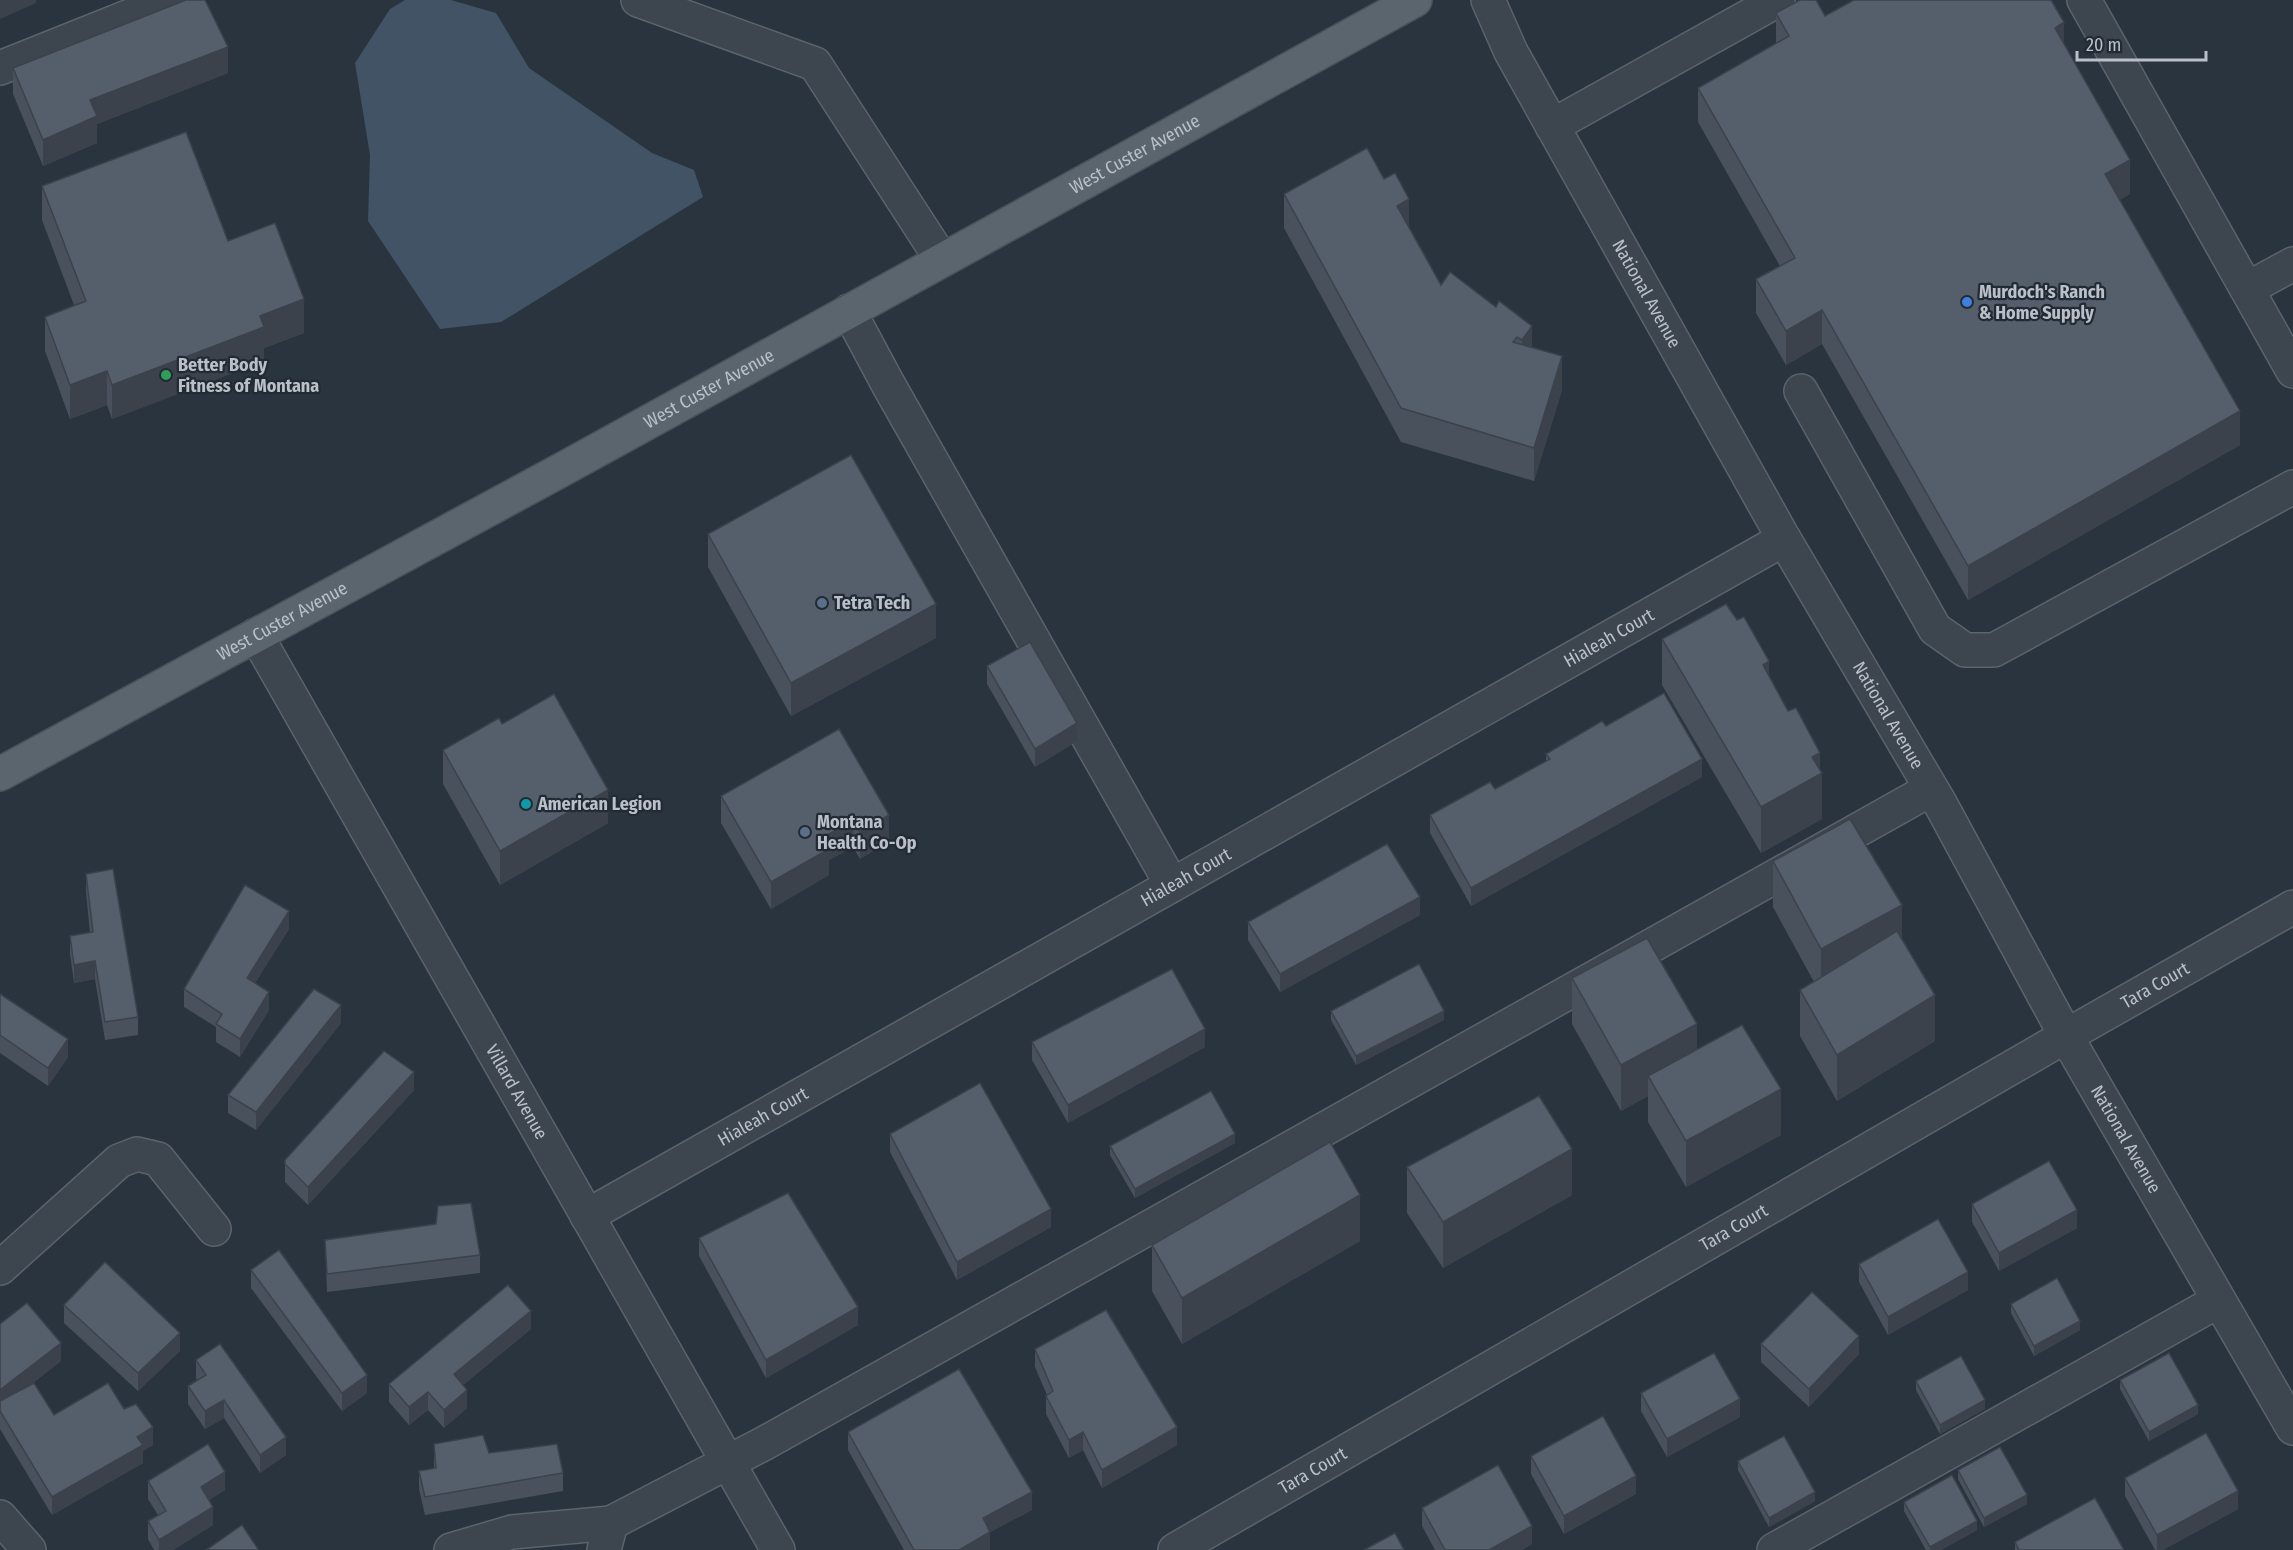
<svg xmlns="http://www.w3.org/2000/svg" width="2293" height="1550" viewBox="0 0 2293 1550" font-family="'Fira Sans Condensed',sans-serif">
<rect width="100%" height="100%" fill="#29343e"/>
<!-- water -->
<polygon fill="#415365" points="405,0 451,0 496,13 529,68 652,153 694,170 703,197 501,322 440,329 368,221 370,155 355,63 390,9"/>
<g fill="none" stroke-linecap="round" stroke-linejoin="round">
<defs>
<g id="minor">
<polyline points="638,0 815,64 942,260"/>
<path id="s1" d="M1488,0L1511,52L1784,539L1941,805L2066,1036L2293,1428"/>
<polyline points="2084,0 2293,371"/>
<polyline points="0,68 170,0"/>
<polyline points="1552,126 1778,0"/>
<polyline points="2247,289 2293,264"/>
<polyline points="849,311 888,384 1172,885"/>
<polyline points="1801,391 1935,629 1965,650 1994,650 2293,487"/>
<path id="s2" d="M256,635L778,1550"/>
<path id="s3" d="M587,1216L1784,539"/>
<polyline points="0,1268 119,1161 137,1154 158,1159 214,1229"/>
<polyline points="0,1517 29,1550"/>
<polyline points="451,1550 512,1532 611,1523"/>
<polyline points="604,1550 611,1523 763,1444 1931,789"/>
<path id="s4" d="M1175,1550L2066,1036L2293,907"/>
<polyline points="1774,1550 2218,1301"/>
</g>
<g id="major">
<path id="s5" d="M0,774L563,469L1415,0"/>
</g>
</defs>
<!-- minor casing -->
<use href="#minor" stroke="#5b636c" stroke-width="36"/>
<!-- major casing -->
<use href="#major" stroke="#49515a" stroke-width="36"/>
<!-- minor -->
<use href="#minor" stroke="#3d454e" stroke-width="33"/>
<!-- major -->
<use href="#major" stroke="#5b656e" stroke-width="33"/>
</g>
<!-- wall -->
<g fill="#49525c">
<polygon points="1776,13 1825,16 2064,43 2130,194 2119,200 2240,445 1968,600 1822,344 1786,365 1756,313 1756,279 1780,266 1698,122 1698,88 1776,43"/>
<polygon points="13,68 228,73 97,124 97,143 43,166 13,94"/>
<polygon points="42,186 228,241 304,333 264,348 264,361 112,419 107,405 70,419 45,351 45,317 74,305 42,220"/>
<polygon points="1284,194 1409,227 1441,285 1532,348 1562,390 1534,481 1401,442 1284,228"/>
<polygon points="708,534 936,638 791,716 708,567"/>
<polygon points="1662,639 1769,677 1820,769 1822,819 1761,853 1662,685"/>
<polygon points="987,666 1077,741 1035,767 987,684"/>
<polygon points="502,724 608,823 500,885 443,784 443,750"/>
<polygon points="1606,726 1702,777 1471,906 1430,833 1430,815 1495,789 1546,761 1546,754"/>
<polygon points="839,729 889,841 860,859 853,847 829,860 829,875 771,909 721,823 721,796"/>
<polygon points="1773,861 1902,939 1935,1041 1837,1101 1800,1036 1800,990 1814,982 1773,907"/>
<polygon points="86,874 138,1017 138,1035 105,1040 95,979 74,983 70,954 70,936 90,933 86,892"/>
<polygon points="1420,915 1280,992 1248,940 1248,922"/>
<polygon points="289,929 255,983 269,1010 240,1057 216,1042 216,1027 184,1007 184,989"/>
<polygon points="1572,978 1697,1050 1781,1135 1686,1187 1648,1122 1648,1096 1621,1111 1572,1024"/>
<polygon points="0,994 68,1057 48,1086 0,1053"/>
<polygon points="1331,1011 1444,1020 1356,1065 1331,1020"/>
<polygon points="341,1023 256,1130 228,1113 228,1095"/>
<polygon points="1032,1042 1205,1047 1068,1123 1032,1060"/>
<polygon points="414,1090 308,1205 285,1182 285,1164"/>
<polygon points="890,1134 1051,1227 957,1280 890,1152"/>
<polygon points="1235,1143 1135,1198 1110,1155 1110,1146"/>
<polygon points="1407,1167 1572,1195 1443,1268 1407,1213"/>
<polygon points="1972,1204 2077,1228 1999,1271 1972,1222"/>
<polygon points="699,1238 858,1325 766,1378 699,1256"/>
<polygon points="325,1240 480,1255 480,1273 327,1292"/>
<polygon points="1360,1241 1182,1344 1152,1291 1152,1245"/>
<polygon points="1859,1264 1968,1290 1888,1335 1859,1282"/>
<polygon points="251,1270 367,1393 342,1411 251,1288"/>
<polygon points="2011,1304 2080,1330 2034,1356 2011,1313"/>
<polygon points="64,1305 180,1351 138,1391 64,1323"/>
<polygon points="0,1324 61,1361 29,1386 54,1415 124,1409 153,1445 143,1451 143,1463 52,1515 0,1429"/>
<polygon points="531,1329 463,1385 467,1408 444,1428 428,1410 409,1425 389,1402 389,1384"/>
<polygon points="1761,1344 1859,1354 1809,1407 1761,1362"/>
<polygon points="1035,1349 1177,1445 1102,1488 1083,1450 1069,1458 1046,1414 1046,1396 1047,1395 1035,1367"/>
<polygon points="196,1360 286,1455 260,1473 224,1418 205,1429 188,1404 188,1386 197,1380 196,1378"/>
<polygon points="2120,1380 2198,1414 2149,1441 2120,1389"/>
<polygon points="1916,1381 1985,1409 1940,1434 1916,1390"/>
<polygon points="1641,1393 1740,1417 1667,1457 1641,1411"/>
<polygon points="848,1432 1032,1510 990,1532 990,1550 904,1550 848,1450"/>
<polygon points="434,1444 489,1453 563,1473 563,1491 425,1515 419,1489 419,1471 434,1469"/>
<polygon points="1531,1456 1636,1494 1564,1534 1531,1474"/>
<polygon points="1738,1461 1815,1501 1769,1527 1738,1470"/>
<polygon points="1958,1470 2027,1504 1984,1527 1958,1479"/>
<polygon points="2125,1478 2238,1509 2163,1550 2155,1550 2125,1496"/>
<polygon points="148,1481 225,1490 209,1500 213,1525 173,1550 154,1550 148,1539 148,1521 158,1515 148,1499"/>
<polygon points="1904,1502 1977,1530 1941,1550 1926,1550 1904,1511"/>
<polygon points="1422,1508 1532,1544 1522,1550 1435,1550 1422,1526"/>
<polygon points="2015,1542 2124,1550 2015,1550"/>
</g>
<!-- shaded-wall -->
<g fill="#3c424b">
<polygon points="0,0 36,0 36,3 0,19"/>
<polygon points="2064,22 2064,56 2055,28"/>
<polygon points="228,47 228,73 97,124 97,143 43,166 43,140 90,100"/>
<polygon points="2130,160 2130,194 2105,208 2105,174"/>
<polygon points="1409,199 1409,233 1397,206"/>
<polygon points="304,299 304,333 264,348 264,361 112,419 112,385 260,316"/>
<polygon points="1822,310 1822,344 1786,365 1786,331"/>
<polygon points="1532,326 1532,360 1522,374 1522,340"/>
<polygon points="1562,356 1562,390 1534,481 1534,448"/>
<polygon points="107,371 107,405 70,419 70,385"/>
<polygon points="2240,411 2240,445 1968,600 1968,566"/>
<polygon points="936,604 936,638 791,716 791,683"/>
<polygon points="1769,661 1769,707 1763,665"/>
<polygon points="1077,723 1077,741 1035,767 1035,749"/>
<polygon points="1820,753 1820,775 1822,773 1822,819 1761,853 1761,807 1812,757"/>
<polygon points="1702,759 1702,777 1471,906 1471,888"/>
<polygon points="608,790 608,823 500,885 500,851"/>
<polygon points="889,815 889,841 860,859 860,832"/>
<polygon points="853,821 853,847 829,860 829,875 771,909 771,882 823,837"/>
<polygon points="1420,897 1420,915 1280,992 1280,974"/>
<polygon points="1902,905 1902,951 1821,995 1821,949"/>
<polygon points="289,911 289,929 247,996 247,978"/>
<polygon points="95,961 95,979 74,983 74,965"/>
<polygon points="269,992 269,1010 240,1057 240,1039"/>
<polygon points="1935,995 1935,1041 1837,1101 1837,1055"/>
<polygon points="341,1005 341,1023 256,1130 256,1112"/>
<polygon points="1444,1011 1444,1020 1356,1065 1356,1056"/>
<polygon points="1697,1024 1697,1070 1648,1076 1648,1096 1621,1111 1621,1065"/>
<polygon points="1205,1029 1205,1047 1068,1123 1068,1105"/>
<polygon points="68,1039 68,1057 48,1086 48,1068"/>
<polygon points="414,1072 414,1090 308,1205 308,1187"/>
<polygon points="1781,1089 1781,1135 1686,1187 1686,1141"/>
<polygon points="1235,1134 1235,1143 1135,1198 1135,1189"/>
<polygon points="1572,1149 1572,1195 1443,1268 1443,1222"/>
<polygon points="1360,1195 1360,1241 1182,1344 1182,1298"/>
<polygon points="1051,1209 1051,1227 957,1280 957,1262"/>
<polygon points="2077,1210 2077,1228 1999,1271 1999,1253"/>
<polygon points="1968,1272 1968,1290 1888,1335 1888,1317"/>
<polygon points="858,1307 858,1325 766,1378 766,1360"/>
<polygon points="531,1311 531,1329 454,1392 454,1374"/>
<polygon points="2080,1321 2080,1330 2034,1356 2034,1346"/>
<polygon points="180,1333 180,1351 138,1391 138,1373"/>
<polygon points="1859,1336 1859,1354 1809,1407 1809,1389"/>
<polygon points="61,1343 61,1361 0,1408 0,1390"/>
<polygon points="367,1375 367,1393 342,1411 342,1393"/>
<polygon points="467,1390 467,1408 444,1428 444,1410"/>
<polygon points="428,1392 428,1410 409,1425 409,1407"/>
<polygon points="1740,1399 1740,1417 1667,1457 1667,1439"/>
<polygon points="224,1400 224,1418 205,1429 205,1411"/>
<polygon points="1985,1400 1985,1409 1940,1434 1940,1425"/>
<polygon points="2198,1405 2198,1414 2149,1441 2149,1432"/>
<polygon points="153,1427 153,1445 143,1451 143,1463 52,1515 52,1497"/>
<polygon points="1177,1427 1177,1445 1102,1488 1102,1470"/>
<polygon points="1083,1432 1083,1450 1069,1458 1069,1440"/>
<polygon points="286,1437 286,1455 260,1473 260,1455"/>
<polygon points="225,1472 225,1490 201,1505 201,1487"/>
<polygon points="1636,1476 1636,1494 1564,1534 1564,1516"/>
<polygon points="2238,1491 2238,1509 2163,1550 2157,1550 2157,1535"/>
<polygon points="1032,1492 1032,1510 990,1532 990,1550 959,1550 983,1518"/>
<polygon points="1815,1492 1815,1501 1769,1527 1769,1518"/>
<polygon points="2027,1495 2027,1504 1984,1527 1984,1518"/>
<polygon points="213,1507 213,1525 173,1550 159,1550 159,1540"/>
<polygon points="1977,1521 1977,1530 1941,1550 1930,1550 1930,1547"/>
<polygon points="1532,1526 1532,1544 1522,1550 1489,1550"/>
</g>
<!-- building -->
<g fill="#555f6b" stroke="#3c424b" stroke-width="1.5">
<polygon points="186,0 205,0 228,47 90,100 97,116 43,140 13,68"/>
<polygon points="1800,0 1816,0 1825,16 1854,0 2051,0 2064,22 2055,28 2130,160 2105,174 2240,411 1968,566 1822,310 1786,331 1756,279 1795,258 1698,88 1789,36 1776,13"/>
<polygon points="186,132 228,241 275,223 304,299 260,316 264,327 112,385 107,371 70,385 45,317 86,301 42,186"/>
<polygon points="1367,148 1384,179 1395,173 1409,199 1397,206 1441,285 1450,272 1496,307 1499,301 1532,326 1522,340 1517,337 1513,342 1562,356 1534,448 1401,408 1284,194"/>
<polygon points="851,455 936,604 791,683 708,534"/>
<polygon points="1726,604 1737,620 1744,617 1769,661 1763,665 1788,711 1796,708 1820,753 1812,757 1822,773 1761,807 1662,639"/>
<polygon points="1030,642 1077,723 1035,749 987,666"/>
<polygon points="1664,693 1702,759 1471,888 1430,815 1490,782 1495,789 1550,759 1546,754 1602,721 1606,726"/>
<polygon points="554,694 608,790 500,851 443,750 499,718 502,724"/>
<polygon points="839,729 889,815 860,832 853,821 823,837 829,849 771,882 721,796"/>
<polygon points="1850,819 1902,905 1821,949 1773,861"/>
<polygon points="1387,844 1420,897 1280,974 1248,922"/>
<polygon points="113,869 138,1017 105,1022 95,961 74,965 70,936 93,932 86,874"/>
<polygon points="245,885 289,911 247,978 269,992 240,1039 216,1024 222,1014 184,989"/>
<polygon points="1897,931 1935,995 1837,1055 1800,990"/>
<polygon points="1647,938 1697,1024 1621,1065 1572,978"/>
<polygon points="1419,964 1444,1011 1356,1056 1331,1011"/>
<polygon points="1172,969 1205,1029 1068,1105 1032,1042"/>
<polygon points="314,989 341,1005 256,1112 228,1095"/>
<polygon points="0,994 68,1039 48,1068 0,1035"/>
<polygon points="1742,1025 1781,1089 1686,1141 1648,1076"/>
<polygon points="384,1051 414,1072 308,1187 285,1164 285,1160"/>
<polygon points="980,1083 1051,1209 957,1262 890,1134"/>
<polygon points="1211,1091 1235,1134 1135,1189 1110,1146"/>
<polygon points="1539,1096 1572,1149 1443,1222 1407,1167"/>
<polygon points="1330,1142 1360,1195 1182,1298 1152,1245"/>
<polygon points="2049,1161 2077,1210 1999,1253 1972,1204"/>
<polygon points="788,1193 858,1307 766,1360 699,1238"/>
<polygon points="471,1203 480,1255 327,1274 325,1240 436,1224 438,1206"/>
<polygon points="1938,1219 1968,1272 1888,1317 1859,1264"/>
<polygon points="279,1250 367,1375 342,1393 251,1270"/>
<polygon points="105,1262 180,1333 138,1373 64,1305"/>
<polygon points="2057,1278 2080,1321 2034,1346 2011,1304"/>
<polygon points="508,1285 531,1311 454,1374 467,1390 444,1410 428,1392 409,1407 389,1384"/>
<polygon points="1812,1292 1859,1336 1809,1389 1761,1344"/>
<polygon points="27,1303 61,1343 0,1390 0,1324"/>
<polygon points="1106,1310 1177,1427 1102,1470 1083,1432 1069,1440 1046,1396 1053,1391 1035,1349"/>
<polygon points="220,1344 286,1437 260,1455 224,1400 205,1411 188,1386 206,1375 196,1360"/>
<polygon points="1714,1353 1740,1399 1667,1439 1641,1393"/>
<polygon points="2169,1353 2198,1405 2149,1432 2120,1380"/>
<polygon points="1961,1356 1985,1400 1940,1425 1916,1381"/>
<polygon points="959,1369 1032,1492 983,1518 990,1532 959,1550 914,1550 848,1432"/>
<polygon points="34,1383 54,1415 108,1383 124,1409 136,1404 153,1427 137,1437 143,1445 52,1497 0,1411 0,1401"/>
<polygon points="1603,1416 1636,1476 1564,1516 1531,1456"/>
<polygon points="2206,1433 2238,1491 2157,1535 2125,1478"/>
<polygon points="483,1435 489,1453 557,1444 563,1473 425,1497 419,1471 436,1468 434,1444"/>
<polygon points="1784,1436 1815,1492 1769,1518 1738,1461"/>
<polygon points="208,1444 225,1472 201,1487 213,1507 159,1540 148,1521 166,1511 148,1481"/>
<polygon points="2000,1447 2027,1495 1984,1518 1958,1470"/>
<polygon points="1498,1465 1532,1526 1489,1550 1445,1550 1422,1508"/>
<polygon points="1952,1475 1977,1521 1930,1547 1904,1502"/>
<polygon points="2095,1498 2124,1550 2019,1550 2015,1542"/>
<polygon points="242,1525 258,1549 257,1550 206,1550"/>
<polygon points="1395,1533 1404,1550 1364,1550"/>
</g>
<!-- markers -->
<circle fill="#3f7fe0" stroke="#222a33" stroke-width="2" cx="1967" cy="302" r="6"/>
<circle fill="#2e9e5b" stroke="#222a33" stroke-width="2" cx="166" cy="375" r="6"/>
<g fill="#5c6f8a" stroke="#222a33" stroke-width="2">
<circle cx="822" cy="603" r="6"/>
<circle cx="805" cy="832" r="6"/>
</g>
<circle fill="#0f9aa8" stroke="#222a33" stroke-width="2" cx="526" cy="804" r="6"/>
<g text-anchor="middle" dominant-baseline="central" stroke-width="4.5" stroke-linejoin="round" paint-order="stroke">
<!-- street labels -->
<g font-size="18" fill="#b9c0c9" stroke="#222a33">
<text stroke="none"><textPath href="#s5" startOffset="1293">West Custer Avenue</textPath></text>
<text stroke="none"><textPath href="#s1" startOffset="334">National Avenue</textPath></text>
<text stroke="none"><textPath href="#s5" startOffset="807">West Custer Avenue</textPath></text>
<text stroke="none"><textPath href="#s5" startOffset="321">West Custer Avenue</textPath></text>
<text stroke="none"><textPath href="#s3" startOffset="1174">Hialeah Court</textPath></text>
<text stroke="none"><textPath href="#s1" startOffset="820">National Avenue</textPath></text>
<text stroke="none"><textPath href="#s3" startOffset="688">Hialeah Court</textPath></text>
<text stroke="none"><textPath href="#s4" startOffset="1131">Tara Court</textPath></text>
<text stroke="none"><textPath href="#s2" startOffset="526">Villard Avenue</textPath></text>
<text stroke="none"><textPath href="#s3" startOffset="202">Hialeah Court</textPath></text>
<text stroke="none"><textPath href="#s1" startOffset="1306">National Avenue</textPath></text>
<text stroke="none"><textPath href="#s4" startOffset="645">Tara Court</textPath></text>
<text stroke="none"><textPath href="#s4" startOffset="159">Tara Court</textPath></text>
</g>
<!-- poi labels -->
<g font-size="18" font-weight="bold" fill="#b9c0c9" stroke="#222a33" text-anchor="start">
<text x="1979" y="292">Murdoch's Ranch<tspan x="1979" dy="21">&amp; Home Supply</tspan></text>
<text x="178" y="365">Better Body<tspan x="178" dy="21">Fitness of Montana</tspan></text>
<text x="834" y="603">Tetra Tech</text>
<text x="538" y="804">American Legion</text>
<text x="817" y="822">Montana<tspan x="817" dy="21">Health Co-Op</tspan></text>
</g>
</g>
<!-- scale -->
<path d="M2077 51v9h129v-9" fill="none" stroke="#b9c0c9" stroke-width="3"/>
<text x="2086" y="51" font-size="18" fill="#b9c0c9" stroke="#222a33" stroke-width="4.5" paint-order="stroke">20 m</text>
</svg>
